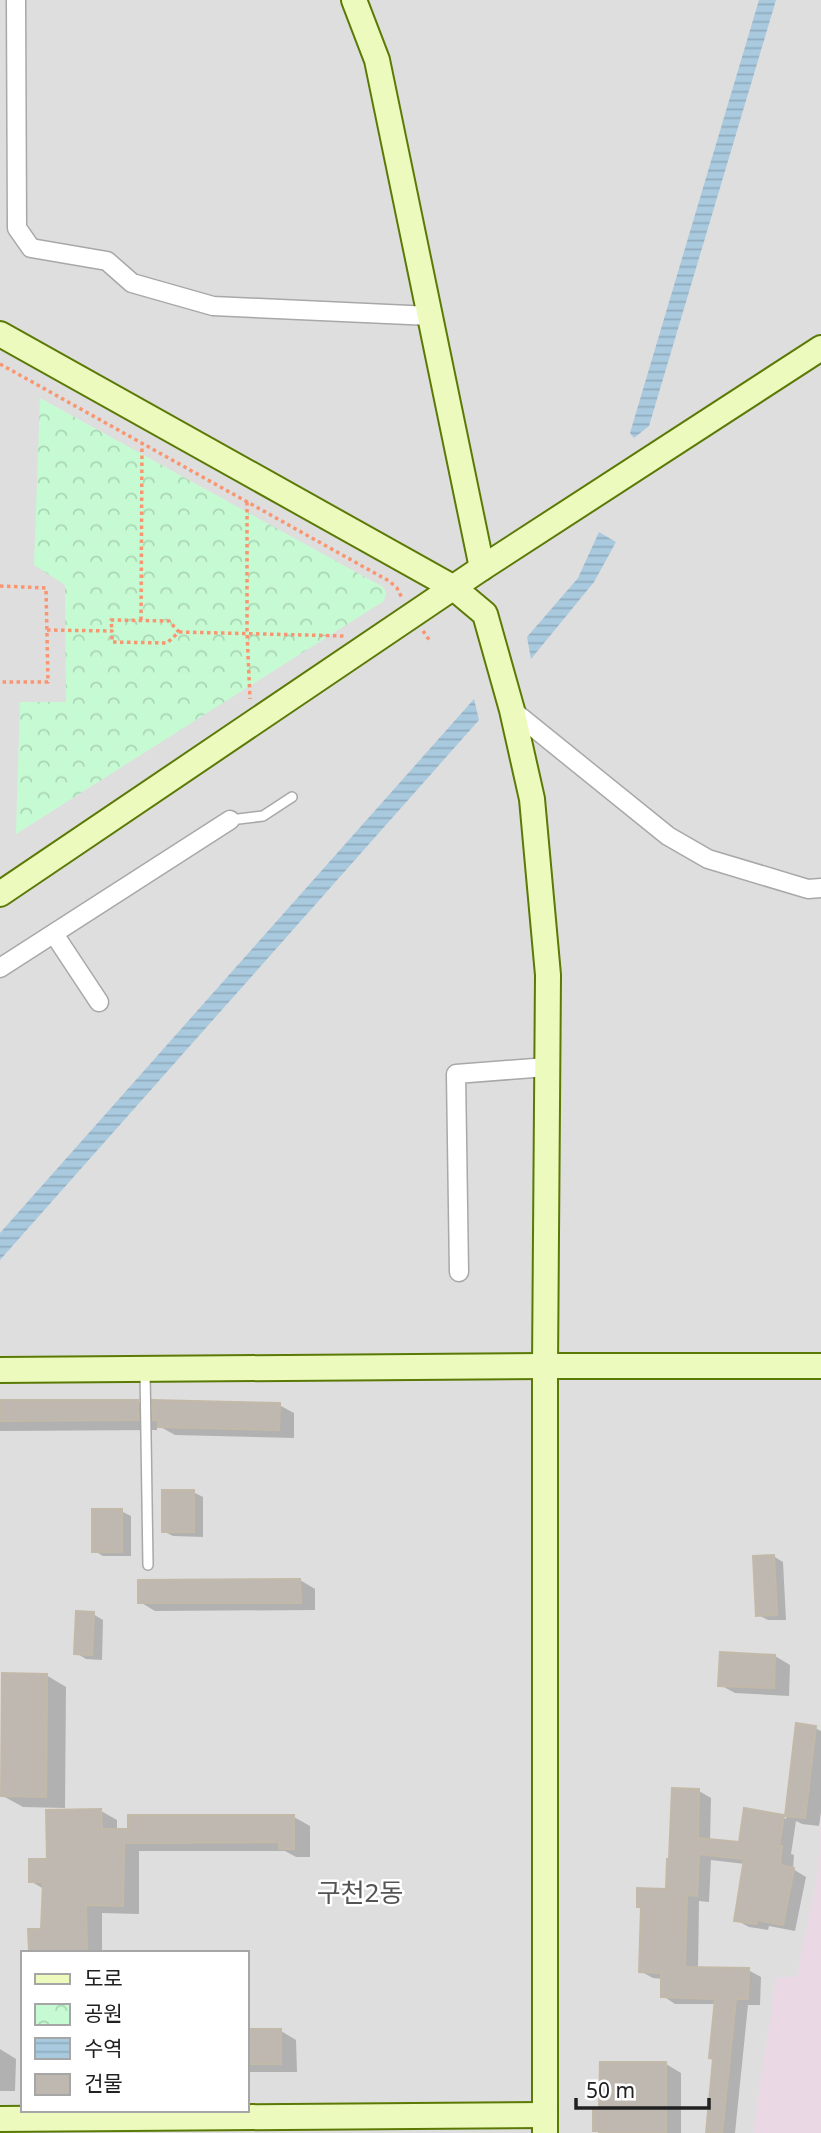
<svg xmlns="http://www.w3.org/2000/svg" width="821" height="2133" viewBox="0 0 821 2133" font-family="'Noto Sans','Noto Sans KR',sans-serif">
<defs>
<pattern id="park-crowns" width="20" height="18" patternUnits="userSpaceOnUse" patternTransform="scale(1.75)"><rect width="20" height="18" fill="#c6fad3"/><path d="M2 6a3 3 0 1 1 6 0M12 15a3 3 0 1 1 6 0" fill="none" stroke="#aad6b5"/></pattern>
<pattern id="water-rules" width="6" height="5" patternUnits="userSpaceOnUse" patternTransform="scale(1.75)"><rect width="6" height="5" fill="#a8c9de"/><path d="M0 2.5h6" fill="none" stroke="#90acbe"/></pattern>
</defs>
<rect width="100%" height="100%" fill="#f1efe7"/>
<!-- residential -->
<path fill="#dfdede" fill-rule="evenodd" d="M0,0H821V2133H0ZM23,1953H247V2110H23Z"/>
<!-- railway -->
<polygon fill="#ead9e4" points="821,1809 821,2133 753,2133 776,1978 797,1976 818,1872"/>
<!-- park -->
<polygon fill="url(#park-crowns)" points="40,398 383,587 386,592 384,601 16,834 20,702 66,702 65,585 34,565"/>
<!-- water -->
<g fill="url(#water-rules)">
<polygon points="759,0 776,0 649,426 634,438 630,433"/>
<polygon points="599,532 616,542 594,582 531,659 527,637 578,578"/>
<polygon points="474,699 479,720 0,1260 0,1233"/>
</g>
<!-- shadow -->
<g fill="#0003">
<polygon points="0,1402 138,1402 154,1411 279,1405 294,1413 294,1438 175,1435 157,1425 157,1430 0,1431"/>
<polygon points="193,1492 203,1497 203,1537 173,1536 163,1531"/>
<polygon points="121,1511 131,1516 131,1556 103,1556 93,1550"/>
<polygon points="773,1556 783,1562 786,1620 768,1620 758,1615"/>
<polygon points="300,1580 315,1589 315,1610 155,1611 140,1602"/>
<polygon points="93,1614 103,1620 102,1660 86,1659 76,1653"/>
<polygon points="775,1656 790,1665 789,1696 735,1693 720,1685"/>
<polygon points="46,1675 66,1687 65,1808 23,1807 3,1796"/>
<polygon points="797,1725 815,1728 821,1731 821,1812 819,1826 802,1824 796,1821 791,1854 794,1855 793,1869 806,1877 795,1931 769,1926 768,1930 749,1927 736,1920 745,1864 711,1860 709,1902 699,1901 698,1969 748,1970 761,1977 760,2005 748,2005 735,2133 708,2133 714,2059 716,2004 675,2004 663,1996 663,1979 653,1978 640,1971 642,1908 639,1906 668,1890 673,1790 699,1791 711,1798 710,1841 740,1844 783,1817 786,1819"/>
<polygon points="101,1811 117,1820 117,1831 294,1817 310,1826 310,1857 296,1857 285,1851 139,1851 139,1914 102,1913 102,1953 36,1953 30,1950 43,1931 44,1889 30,1881"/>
<polygon points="247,2031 281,2031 296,2040 297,2072 247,2072"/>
<polygon points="0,2049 16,2059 15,2091 0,2091"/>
<polygon points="666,2064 681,2073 681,2133 600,2133 595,2130 601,2111"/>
</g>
<!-- building -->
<g fill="#beb8b0" stroke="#c3b9a9" stroke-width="2">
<polygon points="0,1400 138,1400 139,1420 0,1421"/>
<polygon points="152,1400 280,1403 279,1430 158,1427 158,1420 153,1420"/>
<rect x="162" y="1490" width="32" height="42"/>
<rect x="92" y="1509" width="30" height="43"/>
<polygon points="774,1555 777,1615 756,1616 753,1556"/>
<polygon points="300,1579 301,1603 138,1603 138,1580"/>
<polygon points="76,1611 94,1612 92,1655 74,1654"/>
<polygon points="720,1652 775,1655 774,1688 718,1686"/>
<polygon points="2,1673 47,1674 46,1797 1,1796"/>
<polygon points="796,1723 816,1726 805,1818 785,1816"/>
<polygon points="672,1788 699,1789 698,1838 739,1842 744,1808 784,1815 779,1846 782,1846 780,1865 794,1868 783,1925 757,1920 756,1924 734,1921 744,1859 699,1854 697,1896 687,1895 685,1967 749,1968 748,1999 736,1999 722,2133 706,2133 713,2059 709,2058 715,1999 661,1997 661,1973 639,1972 641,1907 637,1907 637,1888 666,1889 667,1859 669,1859"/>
<polygon points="101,1809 102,1829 128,1829 128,1815 294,1815 294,1849 279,1849 279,1842 124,1843 123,1906 86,1905 87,1953 45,1953 45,1951 29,1951 28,1929 41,1929 43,1882 29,1882 29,1859 47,1859 46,1810"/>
<rect x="247" y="2029" width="34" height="35"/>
<polygon points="600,2062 666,2062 666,2133 599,2133 599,2131 593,2131 593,2109 599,2109"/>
</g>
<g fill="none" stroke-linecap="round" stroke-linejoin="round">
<defs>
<g id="lane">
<polyline points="230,820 263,816 292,797"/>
<polyline points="145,1371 148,1565"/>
</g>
<g id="street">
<polyline points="16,0 17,228 31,248 107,261 132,283 213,306 431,316"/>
<polyline points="512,710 668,836 708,859 808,889 821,888"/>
<polyline points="54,934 99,1002"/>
<polyline points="0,968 230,820"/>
<polyline points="459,1272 456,1074 547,1067"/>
</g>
<g id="secondary">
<polyline points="354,0 377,60 482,568"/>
<polyline points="0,334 454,588 485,614 512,710 532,799 548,975 545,1366 545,2133"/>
<polyline points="0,894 482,568 821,348"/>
<polyline points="0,1370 545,1366 821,1366"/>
<polyline points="0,2119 545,2115"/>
</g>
</defs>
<!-- lane casing -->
<use href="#lane" stroke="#a8a8a8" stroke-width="12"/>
<!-- street casing -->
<use href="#street" stroke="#a8a8a8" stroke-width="21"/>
<!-- secondary casing -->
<use href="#secondary" stroke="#5a7a05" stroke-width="28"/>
<!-- path -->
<g stroke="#f99570" stroke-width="3.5" stroke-dasharray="3.5 3.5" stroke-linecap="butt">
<polyline points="0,364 389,581 397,588 402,598"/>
<polyline points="247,502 247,632 250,699"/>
<polyline points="0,586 46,588 48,682 0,682"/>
<polyline points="141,620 142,444"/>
<polyline points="47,630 112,631 112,642 167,643 179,632 169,621 111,620 112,631"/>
<polyline points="423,631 430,641"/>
<polyline points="179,632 345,636"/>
</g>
<!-- lane -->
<use href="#lane" stroke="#fff" stroke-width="9"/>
<!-- street -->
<use href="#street" stroke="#fff" stroke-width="18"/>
<!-- secondary -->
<use href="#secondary" stroke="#ecfabd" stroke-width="24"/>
</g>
<g text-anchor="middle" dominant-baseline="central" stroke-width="5" stroke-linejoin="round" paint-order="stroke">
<!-- quarter labels -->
<g font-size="26" fill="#545454" stroke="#fff">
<text x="360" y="1892">구천2동</text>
</g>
</g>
<!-- legend -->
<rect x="21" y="1951" width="228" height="161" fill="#ffffff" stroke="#a6a6a6" stroke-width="2"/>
<rect x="35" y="1974" width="35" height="10" fill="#ecfabd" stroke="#a6a6a6" stroke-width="2"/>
<text x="84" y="1986" font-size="21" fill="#212121">도로</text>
<rect x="35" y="2004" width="35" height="21" fill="url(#park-crowns)" stroke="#a6a6a6" stroke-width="2"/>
<text x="84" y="2021" font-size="21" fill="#212121">공원</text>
<rect x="35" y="2038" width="35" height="21" fill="url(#water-rules)" stroke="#a6a6a6" stroke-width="2"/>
<text x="84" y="2056" font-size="21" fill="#212121">수역</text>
<rect x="35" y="2074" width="35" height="21" fill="#beb8b0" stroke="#a6a6a6" stroke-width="2"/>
<text x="84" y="2091" font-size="21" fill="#212121">건물</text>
<!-- scale -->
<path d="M576 2098v10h133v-10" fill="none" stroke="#212121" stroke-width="3.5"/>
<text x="586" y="2098" font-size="21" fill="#212121" stroke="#ffffff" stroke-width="5" paint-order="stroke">50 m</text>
</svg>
